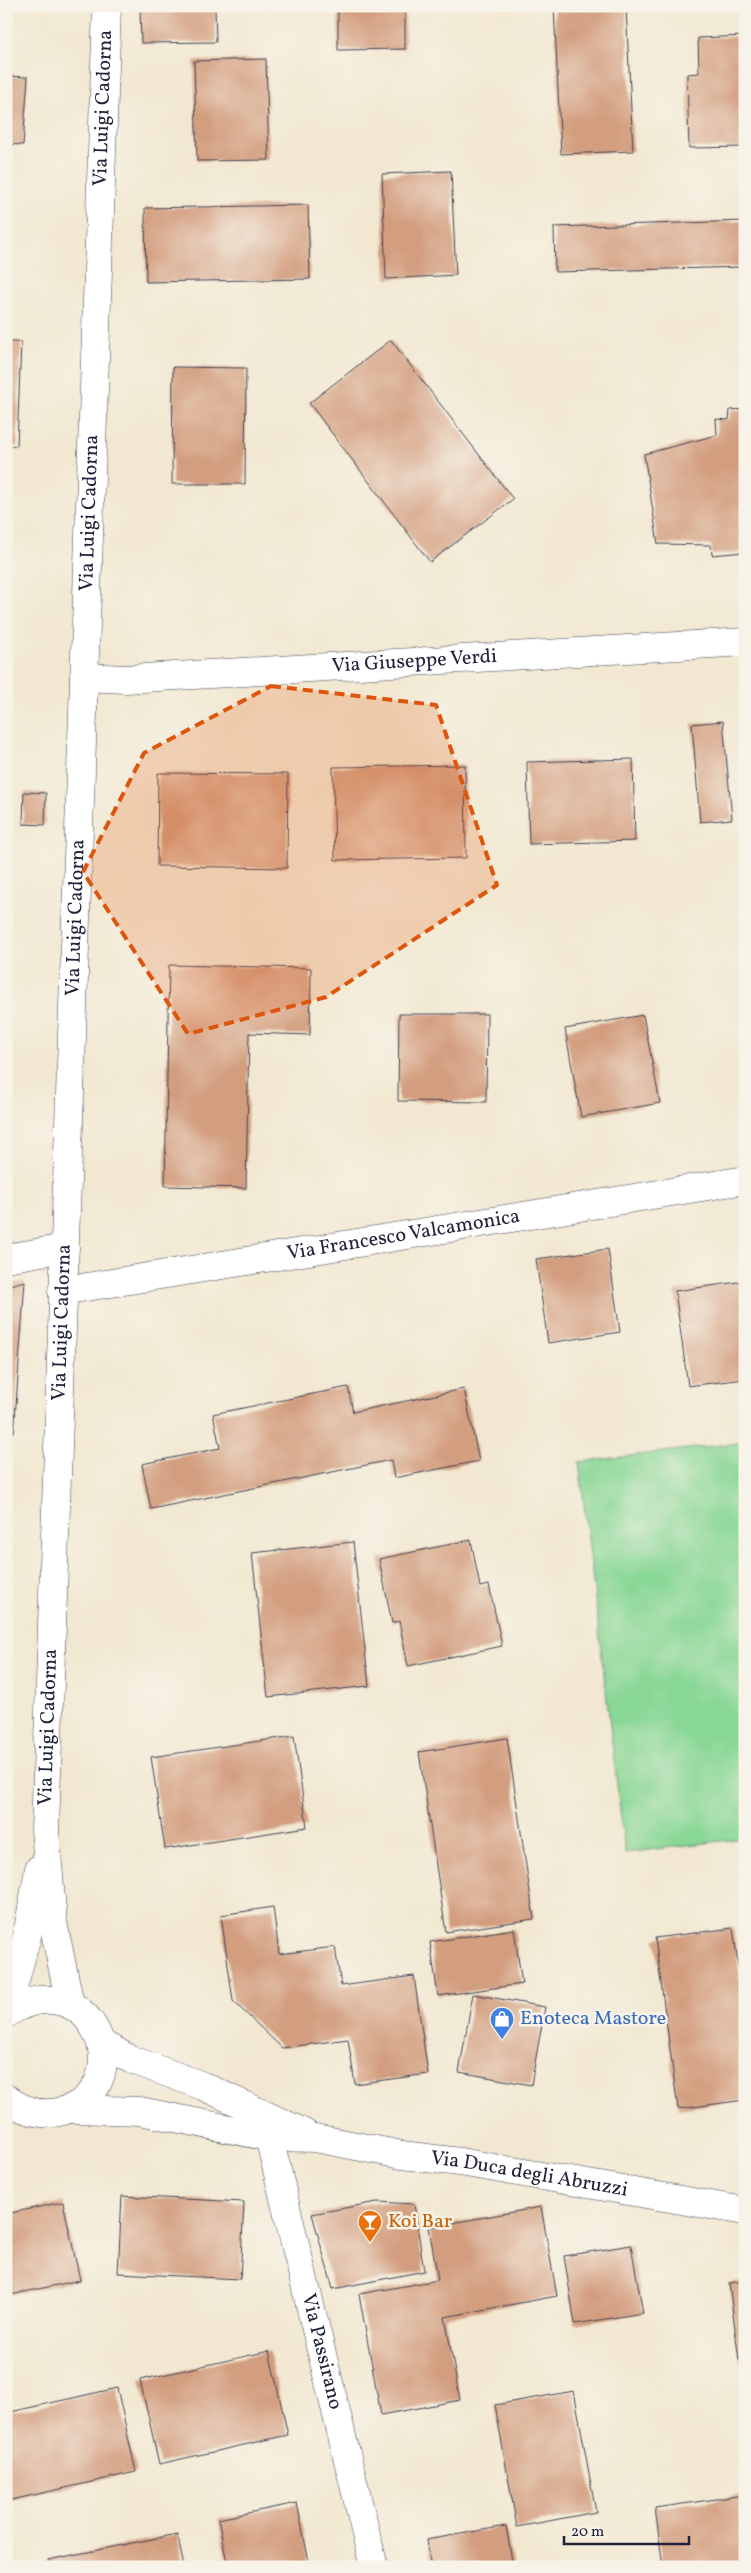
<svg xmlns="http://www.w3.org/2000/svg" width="751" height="2573" viewBox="0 0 751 2573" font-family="Vollkorn,serif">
<rect width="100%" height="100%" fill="#f7f3e8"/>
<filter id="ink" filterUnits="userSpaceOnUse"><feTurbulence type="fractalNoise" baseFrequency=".02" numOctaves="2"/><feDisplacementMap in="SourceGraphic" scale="10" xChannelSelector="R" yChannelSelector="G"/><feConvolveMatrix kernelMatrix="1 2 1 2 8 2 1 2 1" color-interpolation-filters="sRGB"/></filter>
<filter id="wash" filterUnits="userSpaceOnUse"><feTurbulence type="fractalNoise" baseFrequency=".0096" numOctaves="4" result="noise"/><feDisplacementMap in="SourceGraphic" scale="20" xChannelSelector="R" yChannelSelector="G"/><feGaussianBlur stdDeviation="1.12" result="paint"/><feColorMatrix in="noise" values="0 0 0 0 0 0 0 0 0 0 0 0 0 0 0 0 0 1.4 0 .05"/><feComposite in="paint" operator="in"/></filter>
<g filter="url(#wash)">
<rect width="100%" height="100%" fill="#f2e8d1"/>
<!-- green -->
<polygon fill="#88d795" stroke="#557c68" points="745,1442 745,1838 625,1853 579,1462"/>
<g id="blocks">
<!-- building -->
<g fill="#d39e7f">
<polygon points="140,6 215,6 216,42 141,43"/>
<polygon points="338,6 405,6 405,49 338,50"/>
<polygon points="554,6 626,6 633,151 561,154"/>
<polygon points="745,36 745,147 689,148 687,74 699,73 698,38"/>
<polygon points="266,59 269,160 197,161 194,61"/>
<polygon points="6,76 28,77 23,145 6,144"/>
<polygon points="451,171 456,275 386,279 382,174"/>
<polygon points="308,205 310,279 146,282 145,208"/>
<polygon points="745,221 745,267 555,272 554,227"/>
<polygon points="391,340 513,499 430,562 309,403"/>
<polygon points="6,342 21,342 17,446 6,445"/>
<polygon points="173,367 246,368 245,484 172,484"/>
<polygon points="745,409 745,552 712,555 711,545 658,544 644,454 717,435 716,419 729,420 730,410"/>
<polygon points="723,721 732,819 700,822 692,724"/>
<polygon points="633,759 635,841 529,844 527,762"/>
<polygon points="465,765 466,858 335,860 333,767"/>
<polygon points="158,773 288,774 287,868 157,866"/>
<polygon points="24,792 46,793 45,825 23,824"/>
<polygon points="169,965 311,968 310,1035 249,1033 246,1188 165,1186"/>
<polygon points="399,1014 487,1014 486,1102 398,1101"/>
<polygon points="643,1015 660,1103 581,1117 565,1029"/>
<polygon points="608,1249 620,1332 548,1343 536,1259"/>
<polygon points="25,1281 14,1432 6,1432 6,1286"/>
<polygon points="745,1281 745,1379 688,1386 675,1291"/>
<polygon points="348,1387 353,1412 464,1389 479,1461 394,1478 391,1460 151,1509 142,1464 220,1448 213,1414"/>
<polygon points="471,1540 480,1587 489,1585 502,1646 408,1666 399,1621 392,1623 379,1559"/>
<polygon points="353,1542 369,1686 268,1697 252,1553"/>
<polygon points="294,1736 307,1827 165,1849 151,1757"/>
<polygon points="507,1738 534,1919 446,1932 419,1752"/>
<polygon points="273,1907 279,1954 335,1947 341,1986 414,1976 428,2074 355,2084 348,2039 282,2048 233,2001 221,1915"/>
<polygon points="733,1928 745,2014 745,2100 678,2109 655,1938"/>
<polygon points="514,1929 522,1984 438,1996 430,1942"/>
<polygon points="473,1994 545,2007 531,2085 459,2072"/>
<polygon points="122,2196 244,2202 240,2279 118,2273"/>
<polygon points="63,2202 80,2280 6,2296 6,2214"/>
<polygon points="377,2202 414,2204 424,2271 333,2289 312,2214"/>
<polygon points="541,2207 557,2296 445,2317 460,2400 381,2415 359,2294 438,2280 429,2227"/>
<polygon points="631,2245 643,2313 575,2324 564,2256"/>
<polygon points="745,2281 745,2359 739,2360 729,2283"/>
<polygon points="269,2351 288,2435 159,2464 140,2380"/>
<polygon points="117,2388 136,2472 7,2501 6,2413"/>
<polygon points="574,2391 596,2512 517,2527 495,2405"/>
<polygon points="744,2495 745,2563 718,2567 663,2567 655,2508"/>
<polygon points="297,2503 310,2567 228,2567 218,2519"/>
<polygon points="506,2526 513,2567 431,2567 426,2540"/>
<polygon points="177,2534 184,2567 49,2567 48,2560"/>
</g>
</g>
</g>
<g filter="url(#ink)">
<use href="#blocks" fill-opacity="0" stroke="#414052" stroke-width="1"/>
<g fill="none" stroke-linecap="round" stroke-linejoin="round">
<defs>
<g id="minor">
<path id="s1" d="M84,677L126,679L745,642"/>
<polyline points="6,1258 65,1248"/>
<path id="s2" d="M62,1291L745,1180"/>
<path id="s3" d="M70,2004L53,1922L45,1830L107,6"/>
<path d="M6,2014C91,1957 143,2087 63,2111C42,2117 23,2111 6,2098"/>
<polyline points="6,2014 27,1936 39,1869"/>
<polyline points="102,2044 130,2059 203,2086 304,2133"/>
<path id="s4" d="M70,2109L140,2111L269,2137L315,2138L402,2155L460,2162L745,2211"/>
<path id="s5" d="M269,2137L374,2567"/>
</g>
</defs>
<!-- minor casing -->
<use href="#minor" stroke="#414052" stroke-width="29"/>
<!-- minor -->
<use href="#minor" stroke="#fff" stroke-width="28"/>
</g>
</g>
<!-- marked area -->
<path fill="#de560e" fill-opacity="0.2" stroke="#de560e" stroke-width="4" stroke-dasharray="10 6" stroke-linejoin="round" d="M271,686L436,705L497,885L326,997L188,1034L83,872L144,753Z"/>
<!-- icons -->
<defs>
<symbol id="shop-pin" viewBox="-11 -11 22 30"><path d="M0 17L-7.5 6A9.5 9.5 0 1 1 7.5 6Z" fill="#3f7fe0" stroke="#f7f3e8"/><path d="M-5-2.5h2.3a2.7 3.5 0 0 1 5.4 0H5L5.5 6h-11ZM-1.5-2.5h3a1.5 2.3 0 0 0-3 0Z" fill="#fff"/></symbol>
<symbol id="bar-pin" viewBox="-11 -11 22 30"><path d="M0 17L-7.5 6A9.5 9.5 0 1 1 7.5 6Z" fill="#e8710a" stroke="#f7f3e8"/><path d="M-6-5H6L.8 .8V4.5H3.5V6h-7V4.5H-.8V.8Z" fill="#fff"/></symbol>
</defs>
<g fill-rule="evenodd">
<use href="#shop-pin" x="488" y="2005" width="28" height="38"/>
<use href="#bar-pin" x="356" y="2208" width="28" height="38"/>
</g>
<g text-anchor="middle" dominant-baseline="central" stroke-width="5" stroke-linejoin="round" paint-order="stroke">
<!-- street labels -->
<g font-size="20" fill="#22223b" stroke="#f7f3e8">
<text stroke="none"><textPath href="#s3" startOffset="1899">Via Luigi Cadorna</textPath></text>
<text stroke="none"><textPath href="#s3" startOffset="1494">Via Luigi Cadorna</textPath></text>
<text stroke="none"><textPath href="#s1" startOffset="331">Via Giuseppe Verdi</textPath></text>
<text stroke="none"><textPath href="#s3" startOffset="1089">Via Luigi Cadorna</textPath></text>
<text stroke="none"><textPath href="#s2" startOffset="346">Via Francesco Valcamonica</textPath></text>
<text stroke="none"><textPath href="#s3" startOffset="684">Via Luigi Cadorna</textPath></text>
<text stroke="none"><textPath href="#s3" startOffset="279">Via Luigi Cadorna</textPath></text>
<text stroke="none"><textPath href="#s4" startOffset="465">Via Duca degli Abruzzi</textPath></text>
<text stroke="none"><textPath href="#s5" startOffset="221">Via Passirano</textPath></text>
</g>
<!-- shop labels -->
<g font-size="20" fill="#366cbe" stroke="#f7f3e8" text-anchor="start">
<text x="520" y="2019">Enoteca Mastore</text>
</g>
<!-- food labels -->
<g font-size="20" fill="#c56008" stroke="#f7f3e8" text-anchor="start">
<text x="388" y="2222">Koi Bar</text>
</g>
</g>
<!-- margin -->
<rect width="751" height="2573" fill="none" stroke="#f7f3e8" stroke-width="25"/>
<!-- scale -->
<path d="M564 2536v8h125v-8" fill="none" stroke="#22223b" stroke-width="2.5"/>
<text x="571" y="2536" font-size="15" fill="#22223b" stroke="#f7f3e8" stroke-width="4" paint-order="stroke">20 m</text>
</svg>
